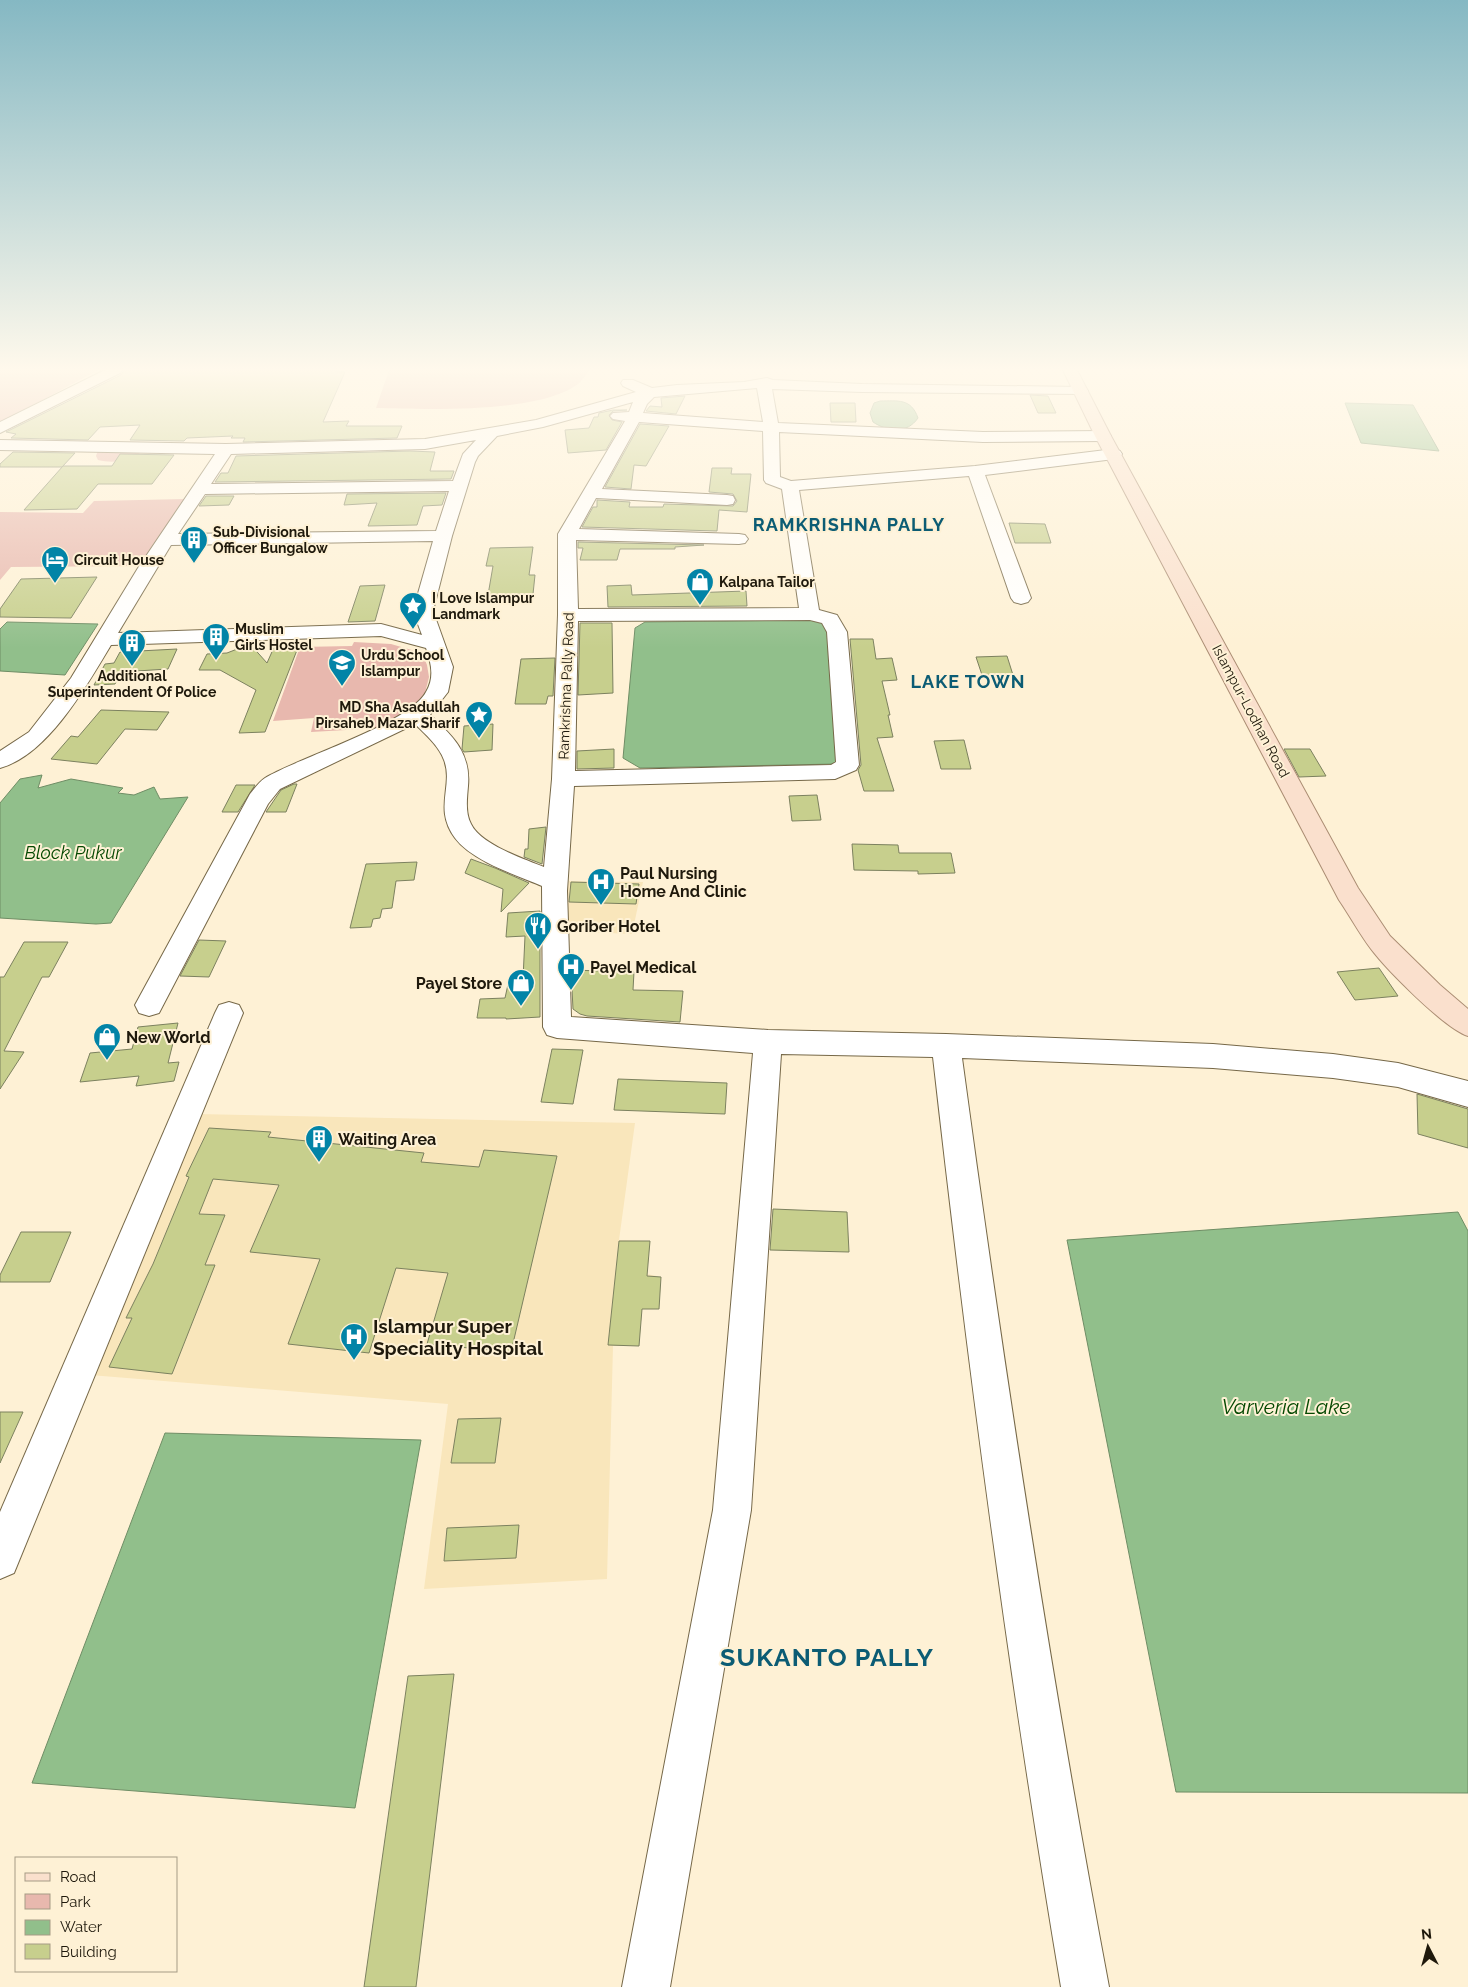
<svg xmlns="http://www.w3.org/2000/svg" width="1468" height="1987" viewBox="0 0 1468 1987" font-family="Raleway,sans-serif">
<rect width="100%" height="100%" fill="#fef1d5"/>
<!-- built -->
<g fill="#f9e6bb">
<polygon points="569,881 643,882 632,934 561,931"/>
<polygon points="198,1114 635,1123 619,1240 650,1241 647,1274 661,1277 659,1308 642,1309 639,1346 613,1346 607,1579 424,1589 448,1404 90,1375"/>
</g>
<!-- green -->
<g fill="#e8b8ae">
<polygon points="0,370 98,370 0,423"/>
<path d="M389,370H590C586,374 582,381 578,384C538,414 426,409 376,408Z"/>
<path d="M98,450L143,451C129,461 114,464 98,460L96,456Z"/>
<polygon points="185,499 138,566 11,567 0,580 0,512 83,513 94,501"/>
<polygon points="354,642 391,644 422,653 427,665 429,677 425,693 416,709 381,728 311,732 314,718 273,721 300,647 352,646"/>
</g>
<!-- water -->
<g fill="#91bf8b" stroke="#6f8d65">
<path d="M880,401C898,401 911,398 918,418C907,434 888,432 873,422L870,413L874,403Z"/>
<polygon points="1345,403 1413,405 1439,451 1361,443"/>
<polygon points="808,620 822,622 832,630 841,758 835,764 640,768 623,758 635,628 645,622"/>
<polygon points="7,622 98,624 65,675 0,671 0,629"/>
<polygon points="42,775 38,788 71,779 123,788 118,793 134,795 154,787 160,799 188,797 111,923 96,924 0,918 0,803 20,779"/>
<polygon points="1458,1212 1468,1231 1468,1793 1176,1792 1067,1240"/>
<polygon points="165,1433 421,1440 355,1808 32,1783"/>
</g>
<!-- building -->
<g fill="#c7cf8d" stroke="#7c815f">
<polygon points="124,370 338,370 337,372 345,372 323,422 349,421 346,426 402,426 397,438 243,442 245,438 231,438 233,436 187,438 184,441 130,440 140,425 100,427 88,440 11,438 16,434 6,432 121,375"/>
<polygon points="1030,395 1048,396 1056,413 1038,413"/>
<polygon points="685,396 676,414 646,411 650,406 662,407 661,398"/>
<polygon points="830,403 855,403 856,422 831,422"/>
<polygon points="613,410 627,410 613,411 609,415 612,420 622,422 606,450 568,453 565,430 589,428 594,417 598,417 599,413"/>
<polygon points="640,424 669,426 646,466 634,465 631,489 605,487"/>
<polygon points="410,451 435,452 430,471 454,471 451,479 215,482 221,473 228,473 236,456"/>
<polygon points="13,452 75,453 62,467 0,467 0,464"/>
<polygon points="120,454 174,455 152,484 98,484 77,509 24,510 63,466 112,466"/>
<polygon points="712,468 732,468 731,474 751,474 747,512 719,510 717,531 582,527 593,507 597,507 597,500 630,502 629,507 663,507 664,504 733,506 737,501 733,494 709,492"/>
<polygon points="446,493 442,505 423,506 417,525 368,526 377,503 344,505 347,494"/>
<polygon points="206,496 234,496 229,505 199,506"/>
<polygon points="1009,523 1045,524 1051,543 1015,543"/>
<polygon points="578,542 704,545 675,547 675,549 620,549 617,560 580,560 583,548 578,548"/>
<polygon points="533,547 529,575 535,575 533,594 488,595 493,566 486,566 490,548"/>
<polygon points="97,577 71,618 0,617 0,609 21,579"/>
<polygon points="385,585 375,621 348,622 360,586"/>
<polygon points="631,585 632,595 746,591 747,606 608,607 607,586"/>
<polygon points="580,623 612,623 613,693 578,695"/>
<polygon points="850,639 873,639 876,659 892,658 897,680 882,681 890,715 888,715 893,737 877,738 894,791 864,791 858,770 861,765"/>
<polygon points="250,644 267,663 275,645 299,645 265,732 239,733 256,690 220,670 199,670 207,654 227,653"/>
<polygon points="177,649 168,669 121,672 115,684 94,685 105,664 114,663 120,652"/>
<polygon points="1007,656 1013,675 982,675 976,657"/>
<polygon points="555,658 553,696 548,696 546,704 515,704 521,659"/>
<polygon points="101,710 169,712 157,730 125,729 97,764 51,759 71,736 78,737"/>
<polygon points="493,724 492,750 464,752 462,749 464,726"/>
<polygon points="964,740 971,769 941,769 934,741"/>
<polygon points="614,749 614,768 577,769 577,751"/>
<polygon points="1284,749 1310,749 1326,776 1299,777"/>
<polygon points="294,784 297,784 286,812 266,812 281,790"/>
<polygon points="236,785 255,785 238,812 222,812"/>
<polygon points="817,795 821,820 792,821 789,796"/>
<polygon points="546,827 542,864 524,857 525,849 528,849 529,829"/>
<polygon points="852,844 898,845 899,853 951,853 955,873 918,874 918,871 854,870"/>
<polygon points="471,859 495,868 529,883 501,912 503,889 465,873"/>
<polygon points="417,862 414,880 396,881 392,908 382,909 380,918 373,919 371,927 350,928 366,864"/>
<polygon points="571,882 639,884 636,904 569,902"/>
<polygon points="540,911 540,1017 506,1019 506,1018 477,1018 480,999 505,998 509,980 523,979 525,936 506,937 508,913"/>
<polygon points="199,940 226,941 209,977 180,976"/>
<polygon points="24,942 68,942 49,977 42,977 4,1051 24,1052 0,1089 0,977 4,977"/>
<polygon points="1379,968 1398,996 1355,1000 1337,972"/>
<polygon points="571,970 634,972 633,990 683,991 680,1022 587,1016 580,1014 573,1009"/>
<polygon points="178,1023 168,1063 179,1062 174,1081 136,1086 139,1076 80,1082 90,1053 132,1049 138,1027"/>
<polygon points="552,1049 583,1050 573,1104 541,1102"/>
<polygon points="618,1079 727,1083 725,1114 614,1110"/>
<polygon points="1417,1094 1468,1109 1468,1148 1418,1134"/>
<polygon points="209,1128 271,1132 268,1137 424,1153 421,1162 479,1167 484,1150 557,1156 511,1352 427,1344 448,1273 396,1268 369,1353 288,1344 320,1259 250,1252 279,1185 213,1179 199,1214 225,1215 205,1265 215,1265 172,1374 109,1367 132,1318 126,1318 153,1264 189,1177 186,1176"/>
<polygon points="773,1209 847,1212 849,1252 770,1250"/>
<polygon points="21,1232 71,1232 50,1282 0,1282 0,1275"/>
<polygon points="619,1241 650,1241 647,1276 661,1277 659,1309 642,1309 639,1346 608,1345"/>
<polygon points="0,1412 23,1412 0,1463"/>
<polygon points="501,1418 495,1463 451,1463 458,1419"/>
<polygon points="519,1525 516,1558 444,1561 447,1528"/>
<polygon points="454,1674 416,1987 364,1987 408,1676"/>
</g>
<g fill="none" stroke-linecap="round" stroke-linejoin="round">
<defs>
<g id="minor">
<polygon points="105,370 122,370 120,373 0,433 0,422"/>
<path d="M767,378L773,380L862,384L1081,387L1086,388L1088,391L1086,394L862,392L772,389L778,423L983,432L1103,431L1108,433L1111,436L1108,439L1103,441L983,442L779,432L780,477L791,481L975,466L1114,449L1120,451L1122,454L1120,457L1114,459L985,475L1031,598L1028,602L1021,604L1014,602L1011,598L969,476L799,490L819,610L837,615L847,632L859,765L856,770L835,779L574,786L567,891L571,1017L768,1030L946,1034L1213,1044L1333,1054L1398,1063L1468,1081V1107L1398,1087L1333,1078L1213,1068L962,1058C1004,1369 1051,1679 1109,1987H1061C1009,1678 968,1368 933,1057L781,1054L751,1510L670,1987H622L713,1510L753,1053L557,1038L547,1035L543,1027L542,886C516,875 472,861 455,838C433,808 454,786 444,760C439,746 425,734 415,724L280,789L268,804L159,1013L149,1016L139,1013L135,1005L250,794C254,789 259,782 265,778C300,757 409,724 426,692C435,677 431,663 426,648L381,636L111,645C87,685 48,755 0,768V751L29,732L71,678L138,568L215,454L0,450V440L226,444L425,439L536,420L636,392L623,386L621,383L623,380H633L652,388L677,385L744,382ZM757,388L763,422L643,413L647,404L654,397ZM633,402L629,412L613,413L610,416L613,419L625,421L558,534V615L552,779L544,867C524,859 480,844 471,824C465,813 467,798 468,786C471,753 453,736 430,715L448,692L453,667L433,611L452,536L475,462L478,456L497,436L543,427ZM639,422L763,431L764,480L766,483L782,489L799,608L578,609L576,540L739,544L745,543L748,539L745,535L739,534L579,529L596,498L727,505L733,504L735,500L733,496L727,495L602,489ZM476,440L463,454L453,481L211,484L231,454L425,449ZM449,491L436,531L178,534L205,494ZM433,541L413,611L422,635L381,624L118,633L171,545ZM810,620L822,623L827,632L836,762L831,765L575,771L578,621Z"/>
<polygon points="229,1002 239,1005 243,1013 14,1573 0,1579 0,1512 215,1013 219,1005"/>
</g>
<path id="major" d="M1063,370H1077L1111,436L1358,888L1390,936L1440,985L1468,1009V1036C1445,1029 1386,969 1371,949C1359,933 1350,916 1339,900L1095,436Z"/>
</defs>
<!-- minor casing -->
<use href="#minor" stroke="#766848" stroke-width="2"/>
<!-- major casing -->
<use href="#major" stroke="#ab8d73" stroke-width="2"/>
<!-- minor -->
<use href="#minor" fill="#fff" fill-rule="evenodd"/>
<!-- major -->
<use href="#major" fill="#fae0cd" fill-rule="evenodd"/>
</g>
<!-- sky -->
<linearGradient id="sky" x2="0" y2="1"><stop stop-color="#85b8c3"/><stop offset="0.57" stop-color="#fff9ec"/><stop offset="1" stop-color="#fff9ec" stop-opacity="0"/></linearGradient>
<rect width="1468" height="648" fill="url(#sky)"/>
<!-- icons -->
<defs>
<symbol id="building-pin" viewBox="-11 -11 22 30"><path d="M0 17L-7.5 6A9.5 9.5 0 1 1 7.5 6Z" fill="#0284a7" stroke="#fef1d5"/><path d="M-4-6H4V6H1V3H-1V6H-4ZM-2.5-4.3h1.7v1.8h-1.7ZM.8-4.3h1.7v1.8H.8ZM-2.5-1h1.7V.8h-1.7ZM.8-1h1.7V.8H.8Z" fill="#fff"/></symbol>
<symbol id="hotel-pin" viewBox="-11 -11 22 30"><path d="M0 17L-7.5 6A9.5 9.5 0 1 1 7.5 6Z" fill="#0284a7" stroke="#fef1d5"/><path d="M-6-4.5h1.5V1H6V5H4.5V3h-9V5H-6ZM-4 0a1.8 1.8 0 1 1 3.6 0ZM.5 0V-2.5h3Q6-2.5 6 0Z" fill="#fff"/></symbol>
<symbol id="shop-pin" viewBox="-11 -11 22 30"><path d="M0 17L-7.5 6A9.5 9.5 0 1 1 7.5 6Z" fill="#0284a7" stroke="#fef1d5"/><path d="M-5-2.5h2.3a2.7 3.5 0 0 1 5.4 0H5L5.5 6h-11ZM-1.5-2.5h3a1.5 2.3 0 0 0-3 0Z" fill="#fff"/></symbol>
<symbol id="sight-pin" viewBox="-11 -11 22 30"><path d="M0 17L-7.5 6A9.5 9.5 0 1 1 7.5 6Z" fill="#0284a7" stroke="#fef1d5"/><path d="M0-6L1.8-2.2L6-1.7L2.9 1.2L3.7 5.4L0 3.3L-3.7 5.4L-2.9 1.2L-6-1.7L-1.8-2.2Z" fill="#fff"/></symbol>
<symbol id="school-pin" viewBox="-11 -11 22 30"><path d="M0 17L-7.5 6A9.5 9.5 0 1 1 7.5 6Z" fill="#0284a7" stroke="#fef1d5"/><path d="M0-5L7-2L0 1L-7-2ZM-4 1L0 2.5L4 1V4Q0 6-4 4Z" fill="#fff"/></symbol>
<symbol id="hospital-pin" viewBox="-11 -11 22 30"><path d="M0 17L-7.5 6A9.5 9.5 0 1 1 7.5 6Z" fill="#0284a7" stroke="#fef1d5"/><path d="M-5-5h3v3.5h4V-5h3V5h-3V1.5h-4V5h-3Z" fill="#fff"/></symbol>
<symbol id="restaurant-pin" viewBox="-11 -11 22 30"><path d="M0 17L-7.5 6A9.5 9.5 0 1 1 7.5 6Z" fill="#0284a7" stroke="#fef1d5"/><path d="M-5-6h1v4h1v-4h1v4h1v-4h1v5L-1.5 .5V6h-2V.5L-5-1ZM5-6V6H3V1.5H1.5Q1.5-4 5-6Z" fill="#fff"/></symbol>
</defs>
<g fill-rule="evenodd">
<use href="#building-pin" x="178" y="524" width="32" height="43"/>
<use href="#hotel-pin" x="39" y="544" width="32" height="43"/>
<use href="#shop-pin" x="684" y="566" width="32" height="43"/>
<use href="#sight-pin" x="397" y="590" width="32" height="43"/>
<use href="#building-pin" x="200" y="621" width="32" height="43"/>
<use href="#building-pin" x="116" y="627" width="32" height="43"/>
<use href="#school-pin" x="326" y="647" width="32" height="43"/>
<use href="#sight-pin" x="463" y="699" width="32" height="43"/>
<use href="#hospital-pin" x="585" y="866" width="32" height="43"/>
<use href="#restaurant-pin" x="522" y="910" width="32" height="43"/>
<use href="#hospital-pin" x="555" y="951" width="32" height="43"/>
<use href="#shop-pin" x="505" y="967" width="32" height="43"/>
<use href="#shop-pin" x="91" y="1021" width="32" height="43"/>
<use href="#building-pin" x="303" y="1123" width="32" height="43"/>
<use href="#hospital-pin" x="338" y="1321" width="32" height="43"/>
</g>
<g text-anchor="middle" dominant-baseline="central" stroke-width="4" stroke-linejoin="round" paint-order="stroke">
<!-- far-poi labels -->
<g font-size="14" font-weight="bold" fill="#1f190c" stroke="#fef1d5" text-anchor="start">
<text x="213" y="532">Sub-Divisional<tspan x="213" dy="16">Officer Bungalow</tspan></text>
<text x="74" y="560">Circuit House</text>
<text x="719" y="582">Kalpana Tailor</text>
<text x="432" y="598">I Love Islampur<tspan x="432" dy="16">Landmark</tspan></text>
<text x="235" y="629">Muslim<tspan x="235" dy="16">Girls Hostel</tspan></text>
<text x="361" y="655">Urdu School<tspan x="361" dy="16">Islampur</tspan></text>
<text x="132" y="676" text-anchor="middle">Additional<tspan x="132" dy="16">Superintendent Of Police</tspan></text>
<text x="460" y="707" text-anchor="end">MD Sha Asadullah<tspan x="460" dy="16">Pirsaheb Mazar Sharif</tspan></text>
</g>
<!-- far-street labels -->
<g font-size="14" fill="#1f190c" stroke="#fef1d5">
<text transform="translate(566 686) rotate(-88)">Ramkrishna Pally Road</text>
<text transform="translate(1251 711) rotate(62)">Islampur-Lodhan Road</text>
</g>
<!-- poi labels -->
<g font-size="16" font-weight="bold" fill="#1f190c" stroke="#fef1d5" text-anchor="start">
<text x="620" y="873">Paul Nursing<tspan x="620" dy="18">Home And Clinic</tspan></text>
<text x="557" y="926">Goriber Hotel</text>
<text x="590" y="967">Payel Medical</text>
<text x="502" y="983" text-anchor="end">Payel Store</text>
<text x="126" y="1037">New World</text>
<text x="338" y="1139">Waiting Area</text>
</g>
<!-- far-district labels -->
<g font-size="18" font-weight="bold" letter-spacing="1" fill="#0c5c74" stroke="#fef1d5">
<text x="849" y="524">RAMKRISHNA PALLY</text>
<text x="968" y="681">LAKE TOWN</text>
</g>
<!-- water labels -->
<g font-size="18" font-style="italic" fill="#044800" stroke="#fef1d5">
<text x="73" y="852">Block Pukur</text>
</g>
<!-- near-poi labels -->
<g font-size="19" font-weight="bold" fill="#1f190c" stroke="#fef1d5" text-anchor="start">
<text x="373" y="1326">Islampur Super<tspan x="373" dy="22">Speciality Hospital</tspan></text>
</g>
<!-- near-water labels -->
<g font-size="21" font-style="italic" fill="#044800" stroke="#fef1d5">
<text x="1286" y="1406">Varveria Lake</text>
</g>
<!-- near-district labels -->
<g font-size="25" font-weight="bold" letter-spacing="1" fill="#0c5c74" stroke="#fef1d5">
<text x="827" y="1657">SUKANTO PALLY</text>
</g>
</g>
<!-- legend -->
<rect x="15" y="1857" width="162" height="115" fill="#fef1d5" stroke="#a59b85"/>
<rect x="25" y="1873" width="25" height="8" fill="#fae0cd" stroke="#a59b85"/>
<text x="60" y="1882" font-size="15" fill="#1f190c">Road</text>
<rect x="25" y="1894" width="25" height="15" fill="#e8b8ae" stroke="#a59b85"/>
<text x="60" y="1907" font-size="15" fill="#1f190c">Park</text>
<rect x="25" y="1920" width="25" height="15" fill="#91bf8b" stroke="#a59b85"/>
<text x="60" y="1932" font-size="15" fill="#1f190c">Water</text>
<rect x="25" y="1944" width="25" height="15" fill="#c7cf8d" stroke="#a59b85"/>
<text x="60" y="1957" font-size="15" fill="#1f190c">Building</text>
<!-- north arrow -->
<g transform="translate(1428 1947) rotate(354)" stroke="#fef1d5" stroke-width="4" paint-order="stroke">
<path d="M0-4L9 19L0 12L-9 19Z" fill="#1f190c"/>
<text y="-8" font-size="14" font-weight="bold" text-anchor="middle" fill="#1f190c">N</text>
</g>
</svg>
